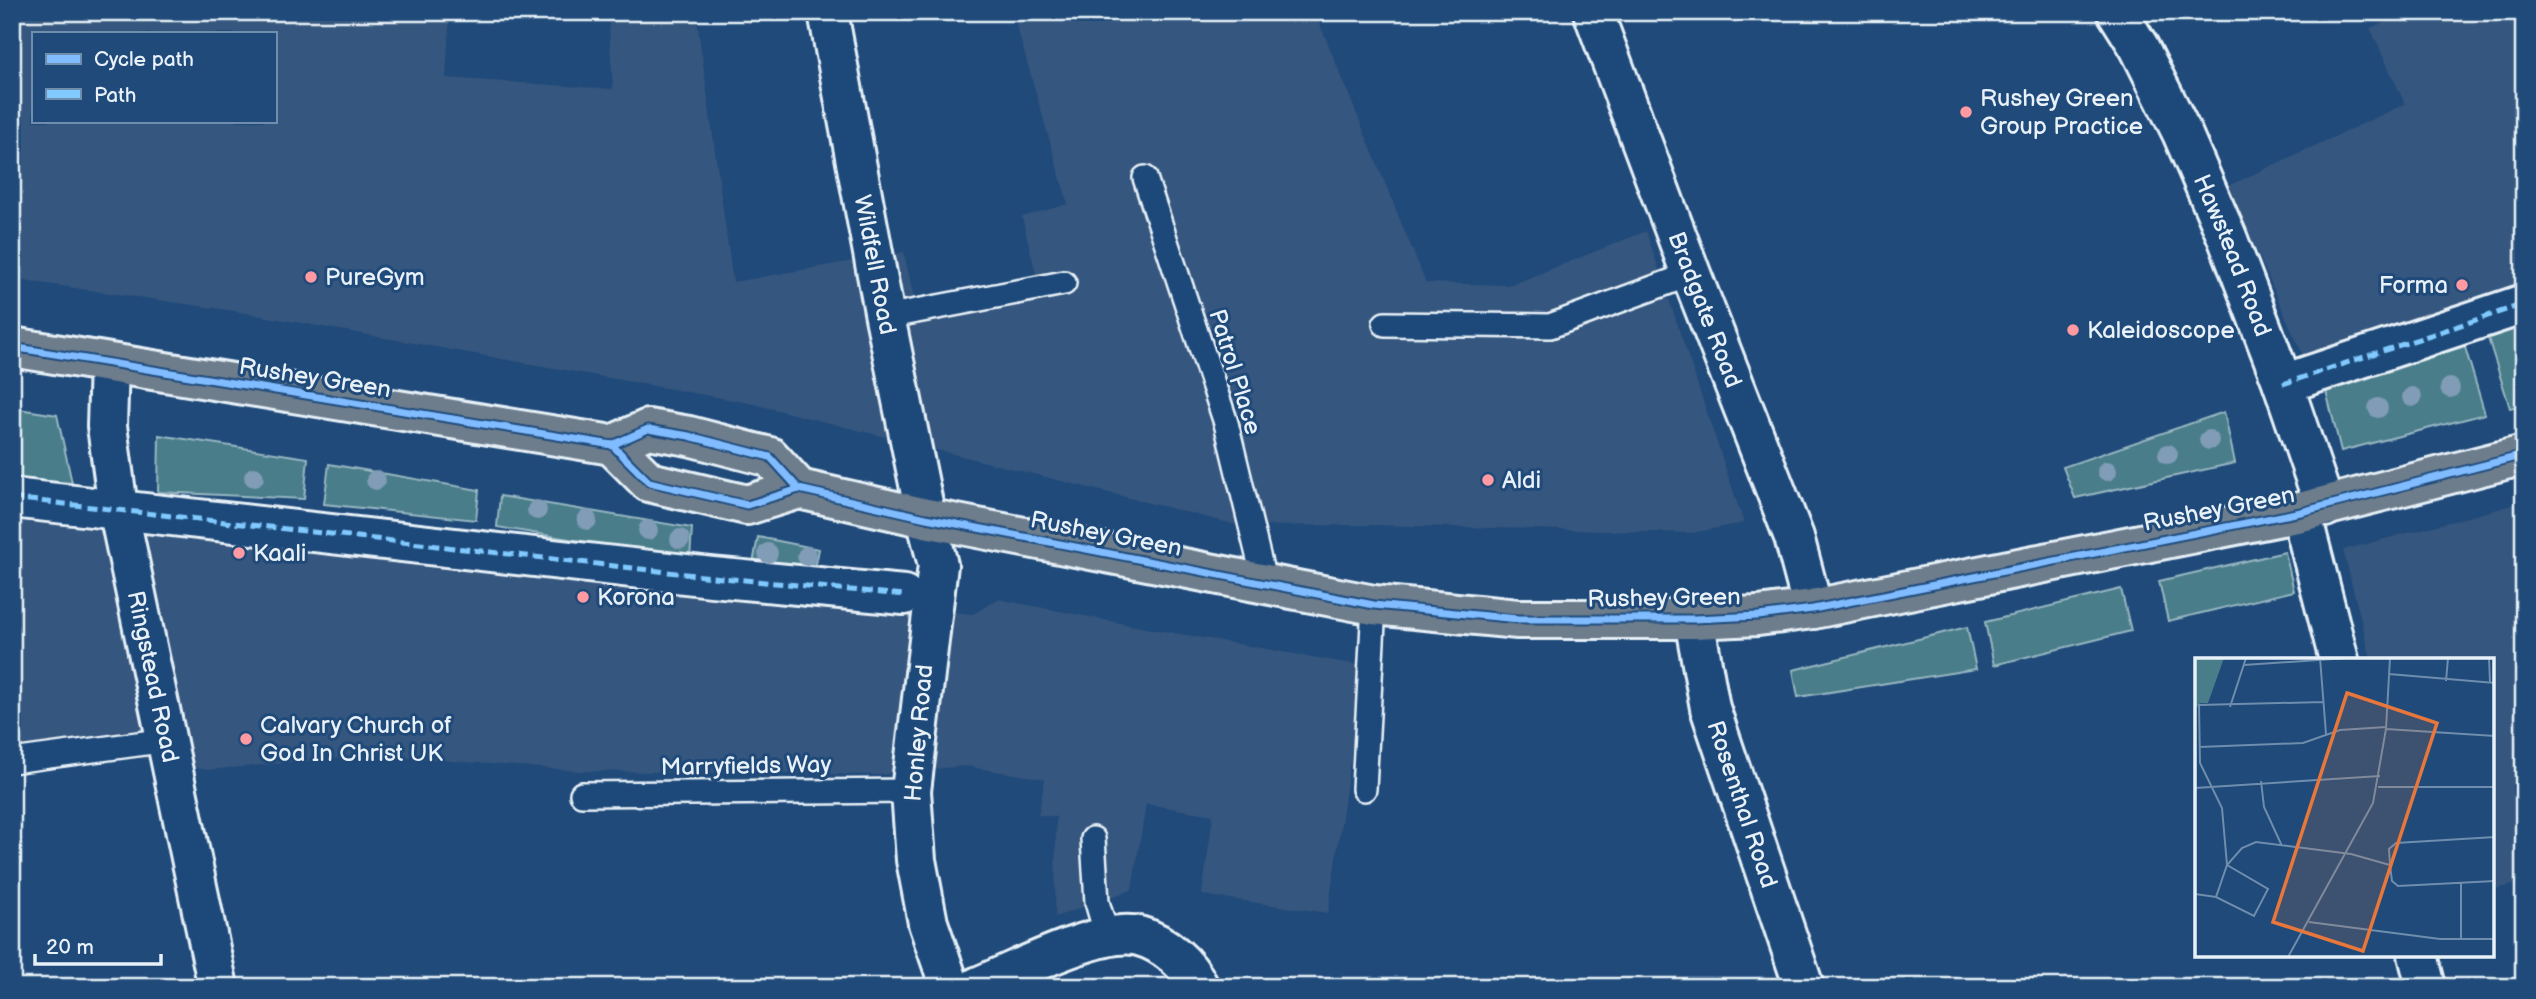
<svg xmlns="http://www.w3.org/2000/svg" width="2536" height="999" viewBox="0 0 2536 999" font-family="'Balsamiq Sans',sans-serif">
<rect width="100%" height="100%" fill="#1f4a7a"/>
<filter id="ink" filterUnits="userSpaceOnUse"><feTurbulence type="fractalNoise" baseFrequency=".0143" numOctaves="2"/><feDisplacementMap in="SourceGraphic" scale="14" xChannelSelector="R" yChannelSelector="G"/><feConvolveMatrix kernelMatrix="1 2 1 2 8 2 1 2 1" color-interpolation-filters="sRGB"/></filter>
<g filter="url(#ink)">
<!-- built -->
<g fill="#35567e" fill-rule="evenodd">
<path d="M12,12H450L446,78L613,89L608,12H696L733,282L904,252L915,303L1038,282L1022,217L1068,204L1013,14L1315,12L1426,283L1511,285L1646,231L1744,523L1692,533L1369,525L1241,526L749,403L234,311L12,279ZM33,33H275V121H33Z"/>
<polygon points="2410,12 2524,12 2524,281 2307,365 2228,186 2405,104 2370,28"/>
<polygon points="2524,502 2524,882 2492,890 2492,660 2371,659 2343,550"/>
<polygon points="12,513 973,614 998,599 1146,628 1364,666 1328,913 1202,895 1213,815 1146,804 1132,890 1055,917 1056,817 1038,815 1045,779 964,766 877,775 579,771 375,755 208,770 108,753 12,771"/>
</g>
<!-- green -->
<g fill="#497d8a" stroke="#98b7c1" stroke-width="2">
<polygon points="2524,326 2524,404 2510,408 2488,338"/>
<polygon points="2464,344 2485,414 2341,451 2326,391"/>
<polygon points="12,408 57,415 72,483 12,478"/>
<polygon points="2224,412 2235,463 2075,498 2063,467"/>
<polygon points="159,435 308,458 304,499 158,492"/>
<polygon points="329,464 479,490 476,520 324,504"/>
<polygon points="500,496 692,528 690,559 497,527"/>
<polygon points="758,537 819,549 812,584 751,574"/>
<polygon points="2285,552 2294,591 2168,621 2159,581"/>
<polygon points="2121,589 2131,631 1994,665 1985,622"/>
<polygon points="1967,627 1976,669 1798,697 1793,670"/>
</g>
<g fill="none" stroke-linecap="round" stroke-linejoin="round">
<defs>
<g id="lane">
<polyline points="1145,178 1226,423 1265,584"/>
<polyline points="885,317 1064,283"/>
<polyline points="1385,324 1550,326 1691,274"/>
<polyline points="12,761 167,740"/>
<polyline points="1364,789 1374,605"/>
<polyline points="582,794 911,791"/>
<polyline points="1093,839 1097,902 1107,936"/>
</g>
<g id="street">
<path id="s1" d="M828,12L885,317L926,518L938,565L911,791L916,860L928,923L950,987"/>
<path id="s2" d="M1593,12L1691,274L1794,537L1813,609"/>
<path id="s3" d="M2117,12L2139,47L2182,133L2227,237L2283,384L2325,507"/>
<path id="s4" d="M109,364L107,426L118,508L218,987"/>
<polyline points="2283,384 2524,304"/>
<polyline points="12,498 712,577 904,595"/>
<polyline points="2301,512 2339,660"/>
<path id="s5" d="M1694,619L1710,708L1804,987"/>
<polyline points="2418,955 2426,987"/>
<path d="M977,987C1014,972 1102,926 1139,936C1165,943 1188,964 1199,987"/>
</g>
<g id="highway">
<polyline points="12,347 612,445 648,429 689,436 770,457 799,489"/>
<polyline points="612,445 649,482 747,505 799,489 926,518 1374,605 1518,619 1694,619 1758,616 1813,609 2301,512 2524,455"/>
</g>
</defs>
<!-- lane casing -->
<use href="#lane" stroke="#e8f1f8" stroke-width="28"/>
<!-- street casing -->
<use href="#street" stroke="#e8f1f8" stroke-width="44"/>
<!-- highway casing -->
<use href="#highway" stroke="#e8f1f8" stroke-width="44"/>
<!-- lane -->
<use href="#lane" stroke="#1f4a7a" stroke-width="23"/>
<!-- street -->
<use href="#street" stroke="#1f4a7a" stroke-width="38"/>
<!-- highway -->
<use href="#highway" stroke="#6d7d8c" stroke-width="38"/>
<!-- quiet -->
<g stroke="#80caff" stroke-width="5" stroke-dasharray="10 5" stroke-linecap="butt">
<polyline points="2283,384 2524,304"/>
<polyline points="12,498 712,577 904,595"/>
</g>
<defs>
<g id="cycleway">
<polyline points="12,347 612,445 648,429 689,436 770,457 799,489"/>
<polyline points="612,445 649,482 747,505 799,489 926,518 1374,605 1518,619 1694,619 1758,616 1813,609 2301,512 2524,455"/>
</g>
</defs>
<!-- cycleway casing -->
<use href="#cycleway" stroke="#1f4a7a" stroke-width="11"/>
<!-- cycleway -->
<use href="#cycleway" stroke="#80bcff" stroke-width="7"/>
</g>
<!-- trees -->
<g fill="#809cb6">
<circle cx="2450" cy="388" r="10"/>
<circle cx="2412" cy="397" r="10"/>
<circle cx="2378" cy="408" r="10"/>
<circle cx="2209" cy="440" r="10"/>
<circle cx="2168" cy="454" r="10"/>
<circle cx="2107" cy="471" r="10"/>
<circle cx="254" cy="477" r="10"/>
<circle cx="376" cy="480" r="10"/>
<circle cx="537" cy="510" r="10"/>
<circle cx="587" cy="520" r="10"/>
<circle cx="648" cy="530" r="10"/>
<circle cx="680" cy="539" r="10"/>
<circle cx="768" cy="553" r="10"/>
<circle cx="807" cy="556" r="10"/>
</g>
</g>
<!-- markers -->
<g fill="#ff9aa2" stroke="#1f4a7a" stroke-width="2.5">
<circle cx="1966" cy="112" r="7"/>
<circle cx="311" cy="277" r="7"/>
<circle cx="2462" cy="285" r="7"/>
<circle cx="2073" cy="330" r="7"/>
<circle cx="1488" cy="480" r="7"/>
<circle cx="239" cy="553" r="7"/>
<circle cx="583" cy="597" r="7"/>
<circle cx="246" cy="739" r="7"/>
</g>
<g text-anchor="middle" dominant-baseline="central" stroke-width="6" stroke-linejoin="round" paint-order="stroke">
<!-- poi labels -->
<g font-size="24" fill="#e8f1f8" stroke="#1f4a7a" text-anchor="start">
<text x="1980" y="98">Rushey Green<tspan x="1980" dy="28">Group Practice</tspan></text>
<text x="325" y="277">PureGym</text>
<text x="2448" y="285" text-anchor="end">Forma</text>
<text x="2087" y="330">Kaleidoscope</text>
<text x="1502" y="480">Aldi</text>
<text x="253" y="553">Kaali</text>
<text x="597" y="597">Korona</text>
<text x="260" y="725">Calvary Church of<tspan x="260" dy="28">God In Christ UK</tspan></text>
</g>
<!-- street labels -->
<g font-size="24" fill="#e8f1f8" stroke="#1f4a7a">
<text stroke="none"><textPath href="#s3" startOffset="270">Hawstead Road</textPath></text>
<text stroke="none"><textPath href="#s1" startOffset="257">Wildfell Road</textPath></text>
<text stroke="none"><textPath href="#s2" startOffset="318">Bradgate Road</textPath></text>
<text transform="translate(1235 372) rotate(73)">Patrol Place</text>
<text transform="translate(315 378) rotate(9)">Rushey Green</text>
<text transform="translate(2219 509) rotate(-11)">Rushey Green</text>
<text transform="translate(1106 534) rotate(11)">Rushey Green</text>
<text transform="translate(1664 598) rotate(-1)">Rushey Green</text>
<text stroke="none"><textPath href="#s4" startOffset="317">Ringstead Road</textPath></text>
<text transform="translate(919 733) rotate(-85)">Honley Road</text>
<text transform="translate(746 766) rotate(-1)">Marryfields Way</text>
<text stroke="none"><textPath href="#s5" startOffset="192">Rosenthal Road</textPath></text>
</g>
</g>
<!-- overview -->
<g transform="translate(2195 658)">
<rect width="299" height="299" fill="#1f4a7a"/>
<path d="M0,0H29L13,45H5L0,52Z" fill="#497d8a"/>
<path fill="none" stroke="#6f8dac" stroke-width="2" d="M125,0L131,76M294,0L295,25M49,7L153,0M194,16L300,25M251,23L253,0M35,49L51,0M191,71L300,78M4,89L108,85L145,72L191,69M66,123L69,149L87,188M183,129H300M0,130L185,118M32,207L27,150L5,105L4,47L128,44M195,207L194,191L201,185L300,179M266,225V282M0,236L21,239L59,258L73,231L32,207M21,239L32,207L47,190L61,184L156,196L195,207L197,223L203,228L300,223M114,264L245,281H300M93,299L178,145L191,71L195,0"/>
<path fill="#e8773b" fill-opacity="0.15" stroke="#e8773b" stroke-width="3.5" d="M152,35L242,65L168,293L78,264Z"/>
<rect width="299" height="299" fill="none" stroke="#e8f1f8" stroke-width="3.5"/>
</g>
<!-- margin -->
<rect width="2536" height="999" fill="none" stroke="#1f4a7a" stroke-width="42"/>
<rect x="21" y="21" width="2494" height="957" fill="none" stroke="#e8f1f8" stroke-width="2.5" filter="url(#ink)"/>
<!-- legend -->
<rect x="32" y="32" width="245" height="91" fill="#1f4a7a" stroke="#6f8dac" stroke-width="2"/>
<rect x="46" y="54" width="35" height="10" fill="#80bcff" stroke="#6f8dac" stroke-width="2"/>
<text x="94" y="66" font-size="21" fill="#e8f1f8">Cycle path</text>
<rect x="46" y="89" width="35" height="10" fill="#80caff" stroke="#6f8dac" stroke-width="2"/>
<text x="94" y="102" font-size="21" fill="#e8f1f8">Path</text>
<!-- scale -->
<path d="M35 954v10h126v-10" fill="none" stroke="#e8f1f8" stroke-width="3.5"/>
<text x="46" y="954" font-size="21" fill="#e8f1f8" stroke="#1f4a7a" stroke-width="5" paint-order="stroke">20 m</text>
</svg>
